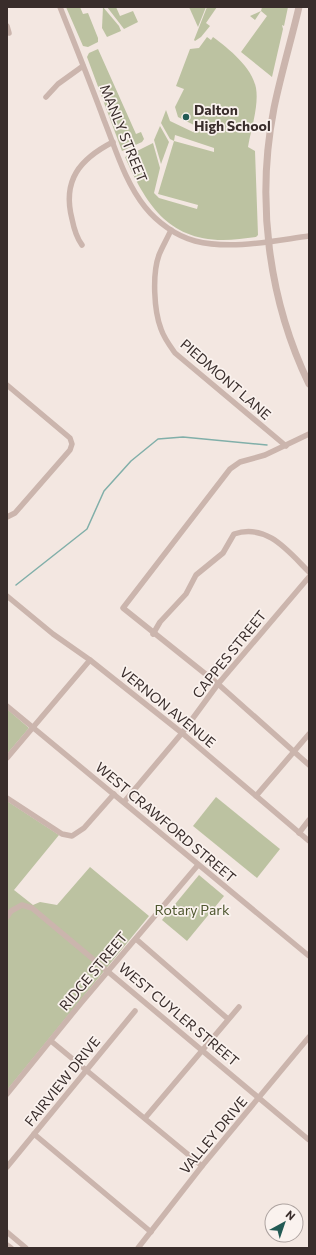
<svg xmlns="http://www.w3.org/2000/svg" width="316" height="1255" viewBox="0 0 316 1255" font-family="Commissioner,sans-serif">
<rect width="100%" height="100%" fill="#f3e7e1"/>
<!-- green -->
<g fill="#bcc2a1" fill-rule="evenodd">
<polygon points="66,7 80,7 83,14 88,13 98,38 98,42 88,47 83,46"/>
<polygon points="103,7 119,26 121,31 107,37 102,28"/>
<polygon points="107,7 116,7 120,16 133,11 138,22 124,29"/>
<polygon points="189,7 206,7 198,27"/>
<polygon points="207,7 217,7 206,23 210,26 201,37 195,41 194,40"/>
<polygon points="262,7 288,7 284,26 282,25 283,29 272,77 241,52 267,16 261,11 255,20 250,16 261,11"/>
<path d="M207,37L211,40L213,37C229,49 252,67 256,88C259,106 251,129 248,147L255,151L258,235L256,237C245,238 234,240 223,240C167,240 145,202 125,157L153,143L160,168L154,193L159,198L197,209L198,205L158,194L174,141L170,139L161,123L166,110L170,121L193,132L195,129L198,130V127L178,117L175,107L184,89L176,86L190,49L199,48ZM175,135L214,148V152L174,141Z"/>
<polygon points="98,49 136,134 141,132 144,139 142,142 122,151 87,57 89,53"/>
<polygon points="160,126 169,142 161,164 154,140"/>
<polygon points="7,709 29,728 7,754"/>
<polygon points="216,797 280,849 257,878 193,826"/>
<polygon points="7,801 59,835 14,890 33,905 40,902 57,905 90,867 149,916 7,1090"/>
<polygon points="199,875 224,896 187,941 162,920"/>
</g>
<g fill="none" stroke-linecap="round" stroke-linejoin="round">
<!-- stream -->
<polyline stroke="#81afa9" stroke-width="1.5" points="16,585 87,529 104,491 131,461 158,439 183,437 267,445"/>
<!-- minor -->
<g stroke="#cbb5ad" stroke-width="5.5">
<path d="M60,7C75,45 90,82 104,120C116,150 125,182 145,207C157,222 176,236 195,241C231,250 272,241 309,236"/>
<polyline points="7,26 9,33"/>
<polyline points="46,97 58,84 83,66"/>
<path d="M171,230C167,239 162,247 159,255C152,274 154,311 161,329C164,338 170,346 175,353L286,446"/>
<path d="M82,245C76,237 74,229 72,219C62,180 80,159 113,142"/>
<polyline points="7,385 70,438 72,444 70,450 15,513 7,517"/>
<polyline points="309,434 265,455 240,462 230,469 123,608 218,684 309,765"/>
<polyline points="7,596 53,634 90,660 182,733 309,841"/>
<path d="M153,634L160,622L186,594L196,575L223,553L234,534C267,523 288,551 309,572"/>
<polyline points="7,706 309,956"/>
<polyline points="7,758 90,660"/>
<polyline points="256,796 309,734"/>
<polyline points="7,798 62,834 72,836 84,828 114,794"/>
<polyline points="124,802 182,733 218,684 309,577"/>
<polyline points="299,833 309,820"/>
<polyline points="7,917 11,911 22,905 32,908 309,1140"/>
<polyline points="136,939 228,1019"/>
<polyline points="51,1041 202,1166"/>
<polyline points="7,1094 81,1003 198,865"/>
<polyline points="145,1118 239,1007"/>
<polyline points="34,1134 151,1232"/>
<polyline points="7,1167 135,1011"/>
<polyline points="7,1232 26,1248"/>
<polyline points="7,1245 11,1248"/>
<polyline points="138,1248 202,1166 309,1037"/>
</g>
<!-- tertiary -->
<path stroke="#cbb5ad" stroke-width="7" d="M299,7C291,41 281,74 274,108C256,200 268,299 309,384"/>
</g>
<!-- markers -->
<circle fill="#225a54" stroke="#faf2ee" stroke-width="1.5" cx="186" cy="117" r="4"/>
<g text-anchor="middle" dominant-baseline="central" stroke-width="3.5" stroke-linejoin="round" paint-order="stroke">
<!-- poi labels -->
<g font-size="14" font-weight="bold" fill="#392d2b" stroke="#faf2ee" text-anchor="start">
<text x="194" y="109">Dalton<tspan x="194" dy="16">High School</tspan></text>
</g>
<!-- street labels -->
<g font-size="14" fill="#392d2b" stroke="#faf2ee">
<text transform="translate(124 133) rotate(68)">MANLY STREET</text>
<text transform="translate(226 379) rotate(41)">PIEDMONT LANE</text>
<text transform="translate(229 654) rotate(-51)">CAPPES STREET</text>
<text transform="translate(168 707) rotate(39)">VERNON AVENUE</text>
<text transform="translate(166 822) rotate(40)">WEST CRAWFORD STREET</text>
<text transform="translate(93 971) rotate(-50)">RIDGE STREET</text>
<text transform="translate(179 1014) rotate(40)">WEST CUYLER STREET</text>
<text transform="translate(62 1081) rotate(-51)">FAIRVIEW DRIVE</text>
<text transform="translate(213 1135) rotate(-50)">VALLEY DRIVE</text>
</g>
<!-- park labels -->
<g font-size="14" fill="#4f5730" stroke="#faf2ee">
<text x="192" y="909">Rotary Park</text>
</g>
</g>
<!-- border -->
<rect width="316" height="1255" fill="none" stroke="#392d2b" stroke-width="16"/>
<!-- north arrow -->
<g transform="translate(284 1223) rotate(40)"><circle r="19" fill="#faf2ee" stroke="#ada3a0"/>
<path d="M0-3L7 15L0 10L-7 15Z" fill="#225a54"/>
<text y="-6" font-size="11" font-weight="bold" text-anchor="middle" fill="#392d2b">N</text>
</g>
</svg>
